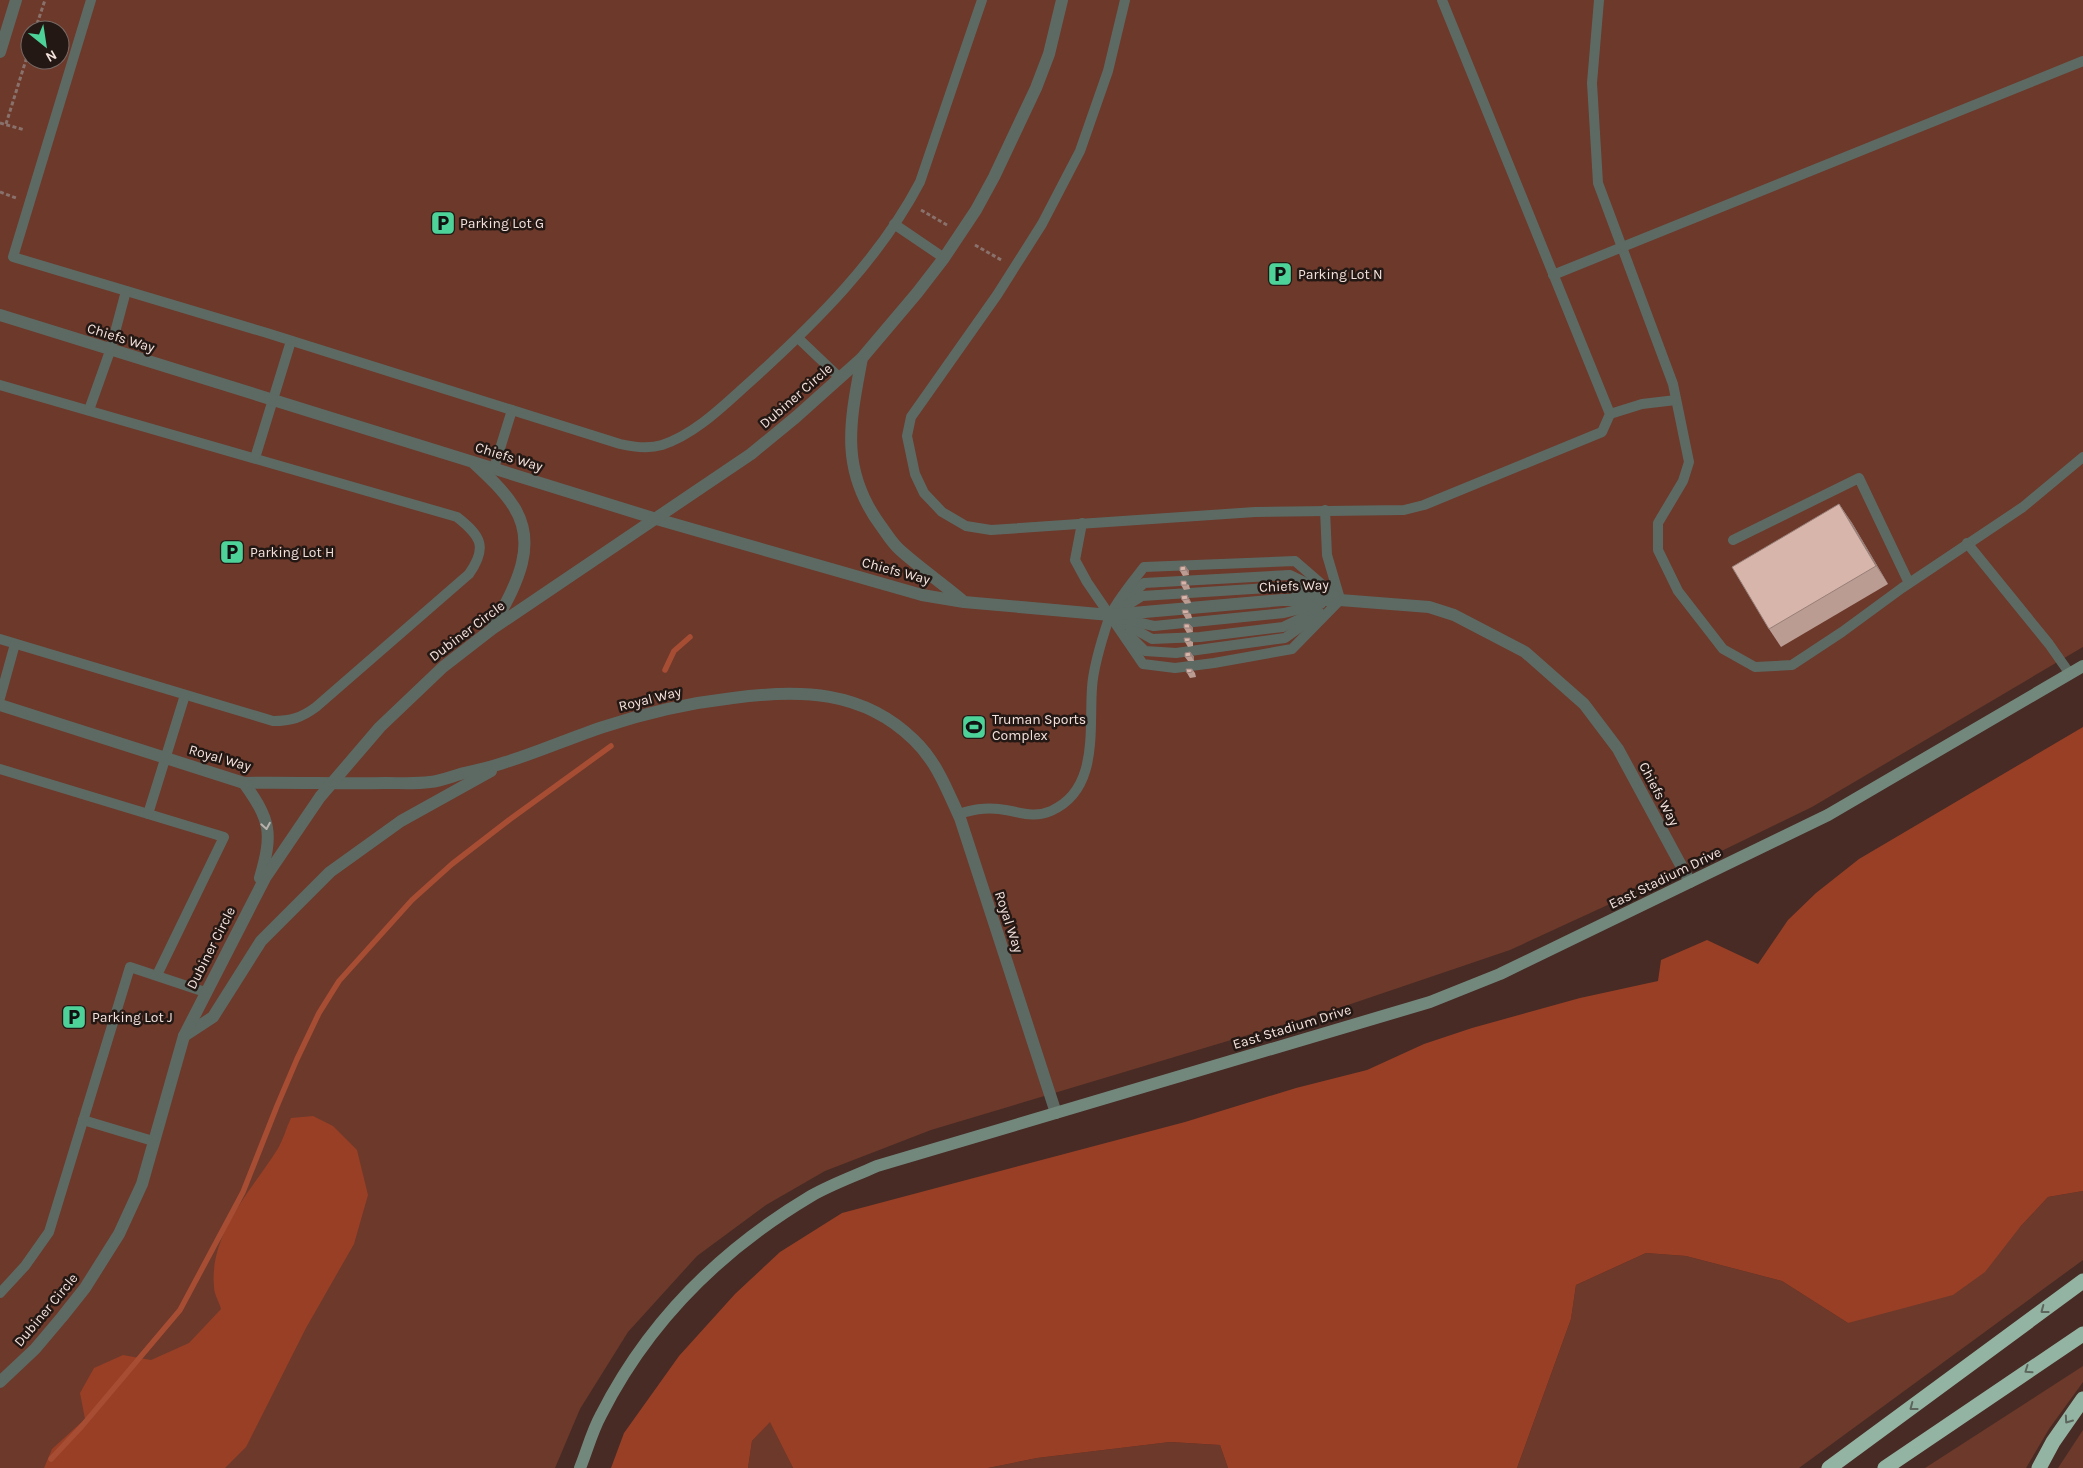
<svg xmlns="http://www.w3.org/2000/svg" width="2083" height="1468" viewBox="0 0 2083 1468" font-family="Karla,sans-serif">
<rect width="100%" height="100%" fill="#472b24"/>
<!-- green -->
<g fill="#6c392b" fill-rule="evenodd">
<path d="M0,0H2083V647L1812,807L1662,880L1510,950L1345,1006L931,1130L825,1171L766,1205L697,1256L628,1332L580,1409L555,1468H0ZM30,30H60V60H30Z"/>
<polygon points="2083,1191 2083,1260 1799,1468 1517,1468 1571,1319 1576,1285 1646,1253 1686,1256 1782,1281 1848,1323 2020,1227 2048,1197"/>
<polygon points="2083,1366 2083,1382 2049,1429 2026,1468 1925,1468"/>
<polygon points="770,1421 793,1468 748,1468 752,1441"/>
<polygon points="2083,1430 2083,1468 2058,1468"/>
<polygon points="1170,1442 1220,1445 1228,1468 988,1468 1037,1458"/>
</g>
<!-- forest -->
<g fill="#983f26">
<polygon points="2083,727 2083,1191 2048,1197 2020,1227 1985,1272 1953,1295 1848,1323 1782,1281 1686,1256 1646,1253 1576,1285 1571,1319 1517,1468 1228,1468 1220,1445 1170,1442 1037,1458 988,1468 793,1468 770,1422 752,1441 748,1468 611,1468 624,1433 679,1356 735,1294 780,1252 842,1213 1185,1122 1296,1088 1367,1070 1424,1044 1472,1028 1580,998 1658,981 1661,960 1707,940 1758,964 1788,920 1816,893 1859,859"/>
<path d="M313,1116L333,1126L357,1150L368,1195L354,1244L306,1328L246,1447L225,1468H44L52,1449L85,1419L80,1393L94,1368L123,1355L151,1360L189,1343L221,1309C219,1302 214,1294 214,1287C209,1234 251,1191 277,1150C283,1141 286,1128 291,1118Z"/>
</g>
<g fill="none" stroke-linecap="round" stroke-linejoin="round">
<!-- stream -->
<g stroke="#a74d33" stroke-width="5.5">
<polyline points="665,670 674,651 690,637"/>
<polyline points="51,1459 82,1426 180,1310 243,1192 277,1106 297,1059 319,1013 339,981 412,900 452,864 509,820 611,746"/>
</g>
<!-- path -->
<g stroke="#8a726c" stroke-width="3" stroke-dasharray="4 2.5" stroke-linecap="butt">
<polyline points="35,30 45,0"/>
<polyline points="0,123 25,130"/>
<polyline points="6,124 30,47"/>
<polyline points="0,192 16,198"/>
<polyline points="921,210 947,225"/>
<polyline points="975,245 1003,261"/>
</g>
<!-- service -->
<g stroke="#5d6a63" stroke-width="10">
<path d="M91,0L13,257L267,333L620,444C633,447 649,449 662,445C696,434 725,404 751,381C816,322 879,260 920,182L982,0"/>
<polyline points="1125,0 1108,71 1080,151 1042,224 997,295 911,417 907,436 915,474 924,493 942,512 966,526 991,530 1255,512 1404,510 1424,505 1602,432 1610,414 1442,0"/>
<polyline points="1599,0 1592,83 1598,183 1673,384 1689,462 1683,481 1658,523 1658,550 1678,591 1723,649 1755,667 1792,665 1842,632 1902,588 2023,507 2083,457"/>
<polyline points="894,224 944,258"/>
<polyline points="1553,275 2083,61"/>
<polyline points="798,338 840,378"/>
<path d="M0,385L457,517C481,536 488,547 469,574L316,707C301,718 291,721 273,721L0,639"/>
<polyline points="89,410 110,351 126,291"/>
<polyline points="1610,414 1642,404 1676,400"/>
<polyline points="255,458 291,341"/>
<polyline points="494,468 512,410"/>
<polyline points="1325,510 1327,555 1340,599"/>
<polyline points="1082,523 1075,560 1087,582 1143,664 1175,668 1214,663 1292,649 1340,600"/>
<polyline points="1733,540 1859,478 1909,583"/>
<polyline points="1967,543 2049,644 2070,674"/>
<polyline points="1127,599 1144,583 1290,575 1327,593"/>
<polyline points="1113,614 1142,596 1285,587 1325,596"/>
<polyline points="1113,617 1152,639 1200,637 1283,627 1312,613"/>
<polyline points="1123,619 1154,626 1284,613 1321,604"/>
<polyline points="1128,634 1145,651 1176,653 1285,638 1320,613"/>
<polyline points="0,698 15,644"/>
<polyline points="0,769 224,837 157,975"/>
<polyline points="148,814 185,695"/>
<path d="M958,814C972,810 984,807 999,809C1018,811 1032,819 1051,811C1099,790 1089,730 1092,688C1093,669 1103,636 1109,618C1114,604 1134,580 1144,567L1295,561L1340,600"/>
<polyline points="83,1120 153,1141"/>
<polyline points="0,1293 25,1266 49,1232 130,967 205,992"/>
</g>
<!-- minor -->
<g stroke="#5d6a63" stroke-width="12">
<polyline points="0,52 16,0"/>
<polyline points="0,315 653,518 922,595 964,602 1110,615 1282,600 1340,600 1429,607 1454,615 1525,652 1584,704 1618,749 1690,882"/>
<path d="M862,358C850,422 839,469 881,526C887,534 892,543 900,550C920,568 942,583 962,600"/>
<path d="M475,464C489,477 504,491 514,507C540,548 512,591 493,627"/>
<path d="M0,705L244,783C292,782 339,784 386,783C401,783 416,784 430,782C441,781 453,776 464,773C478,770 492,767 506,762C539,752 570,738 603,727C645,713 689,703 733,698C800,689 863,690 914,740C937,762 947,790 960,818L1056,1113"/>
<path d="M244,783C271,821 273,833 260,878"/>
<polyline points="184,1036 213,1017 261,941 330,872 401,821 491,771"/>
<polyline points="0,1382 35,1349 62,1317 85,1288 119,1234 142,1184 184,1036 265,878 320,797 380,727 443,667 492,629 751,454 796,417 862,358 917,293 944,258 976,210 994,177 1036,88 1049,54 1062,0"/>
</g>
<!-- secondary -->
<path stroke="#73887d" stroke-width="12" d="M580,1468C587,1451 592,1431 601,1415C648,1322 722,1249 811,1196C832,1184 855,1176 877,1166L1430,1002L1500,974L1828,815L2083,666"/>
<!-- motorway -->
<g stroke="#94b4a3" stroke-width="15">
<polyline points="1829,1468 2083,1281"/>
<polyline points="1885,1468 2083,1334"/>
<polyline points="2039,1468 2053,1442 2083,1399"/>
</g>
</g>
<!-- wall -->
<g fill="#ba9c93">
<polygon points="1839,504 1852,523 1888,584 1781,647 1769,629"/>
<polygon points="1185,566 1189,571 1189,575 1183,576 1180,571"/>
<polygon points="1181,581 1189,585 1190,589 1184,590 1181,585"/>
<polygon points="1187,595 1190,600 1191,603 1185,604 1182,600"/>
<polygon points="1182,610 1191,614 1192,618 1186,619 1183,614"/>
<polygon points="1189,624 1193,628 1193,632 1187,633 1184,628"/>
<polygon points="1184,638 1193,642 1193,646 1188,647 1185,642"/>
<polygon points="1190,652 1194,657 1194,661 1188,661 1185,657"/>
<polygon points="1192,669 1195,673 1196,677 1190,678 1187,673"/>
</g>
<!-- shaded-wall -->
<g fill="#977f78">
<polygon points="1839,504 1852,523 1888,584 1876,566"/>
<polygon points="1185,566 1189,571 1189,575 1186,570"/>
<polygon points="1187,595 1190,600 1191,603 1188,599"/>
<polygon points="1189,624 1193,628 1193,632 1190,628"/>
<polygon points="1190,652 1194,657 1194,661 1191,656"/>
</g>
<!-- building -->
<g fill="#d8b5ab" stroke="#977f78">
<polygon points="1839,504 1876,566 1769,629 1732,567"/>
<polygon points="1185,566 1186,570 1180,571 1180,567"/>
<polygon points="1181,581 1186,581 1187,585 1181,585"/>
<polygon points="1187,595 1188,599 1182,600 1181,596"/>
<polygon points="1182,610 1188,610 1189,613 1183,614"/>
<polygon points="1184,624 1189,624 1190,628 1184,628"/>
<polygon points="1184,638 1190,638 1190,641 1185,642"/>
<polygon points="1190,652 1191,656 1185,657 1185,653"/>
<polygon points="1186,669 1192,669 1192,672 1187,673"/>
</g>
<!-- one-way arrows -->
<defs><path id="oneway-chevron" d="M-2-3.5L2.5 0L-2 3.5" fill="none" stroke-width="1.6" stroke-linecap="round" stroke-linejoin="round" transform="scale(1.25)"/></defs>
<use stroke="#b8b2ac" href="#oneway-chevron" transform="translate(266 826) rotate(80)"/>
<g stroke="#5c665c">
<use href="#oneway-chevron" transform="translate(2044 1310) rotate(143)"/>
<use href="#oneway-chevron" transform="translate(2028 1370) rotate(145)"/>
<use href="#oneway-chevron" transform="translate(1913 1407) rotate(143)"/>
<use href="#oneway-chevron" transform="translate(2068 1420) rotate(125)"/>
</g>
<!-- icons -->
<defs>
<symbol id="parking-square" viewBox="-11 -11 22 22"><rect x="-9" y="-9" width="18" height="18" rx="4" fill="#4dd39a" stroke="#241814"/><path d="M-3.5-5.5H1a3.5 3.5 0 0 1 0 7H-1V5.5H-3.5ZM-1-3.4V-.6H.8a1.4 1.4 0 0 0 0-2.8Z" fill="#111"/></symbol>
<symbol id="stadium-square" viewBox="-11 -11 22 22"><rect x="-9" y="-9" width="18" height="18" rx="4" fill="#4dd39a" stroke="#241814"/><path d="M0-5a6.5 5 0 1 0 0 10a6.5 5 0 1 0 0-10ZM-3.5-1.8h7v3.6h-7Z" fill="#111"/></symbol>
</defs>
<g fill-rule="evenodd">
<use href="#parking-square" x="429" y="209" width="28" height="28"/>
<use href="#parking-square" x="1266" y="260" width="28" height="28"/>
<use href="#parking-square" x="218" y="538" width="28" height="28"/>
<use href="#stadium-square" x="960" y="713" width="28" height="28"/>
<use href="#parking-square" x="60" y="1003" width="28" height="28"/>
</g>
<g text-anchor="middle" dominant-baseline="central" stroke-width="5" stroke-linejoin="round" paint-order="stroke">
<!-- poi labels -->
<g font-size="14" fill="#f4e2dd" stroke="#241814" text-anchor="start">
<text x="460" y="223">Parking Lot G</text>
<text x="1298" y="274">Parking Lot N</text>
<text x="250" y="552">Parking Lot H</text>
<text x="992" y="719">Truman Sports<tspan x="992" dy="16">Complex</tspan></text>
<text x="92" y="1017">Parking Lot J</text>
</g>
<!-- street labels -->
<g font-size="14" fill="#f4e2dd" stroke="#241814">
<text transform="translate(121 338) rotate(17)">Chiefs Way</text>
<text transform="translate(796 396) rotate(-41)">Dubiner Circle</text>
<text transform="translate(509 457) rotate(17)">Chiefs Way</text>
<text transform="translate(896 571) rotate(15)">Chiefs Way</text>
<text transform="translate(1294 586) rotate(-2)">Chiefs Way</text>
<text transform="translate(467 631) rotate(-37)">Dubiner Circle</text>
<text transform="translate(650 699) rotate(-14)">Royal Way</text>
<text transform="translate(220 758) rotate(16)">Royal Way</text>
<text transform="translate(1659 794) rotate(62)">Chiefs Way</text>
<text transform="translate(1665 878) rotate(-26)">East Stadium Drive</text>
<text transform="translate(1009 922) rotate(72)">Royal Way</text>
<text transform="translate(211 948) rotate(-63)">Dubiner Circle</text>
<text transform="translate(1292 1027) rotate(-17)">East Stadium Drive</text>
<text transform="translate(46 1310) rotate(-50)">Dubiner Circle</text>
</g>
</g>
<!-- north arrow -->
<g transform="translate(45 45) rotate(150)"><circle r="24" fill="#241814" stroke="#776964"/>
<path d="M0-4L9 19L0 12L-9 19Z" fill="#4dd39a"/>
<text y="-8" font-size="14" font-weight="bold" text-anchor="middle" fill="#f4e2dd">N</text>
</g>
</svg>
